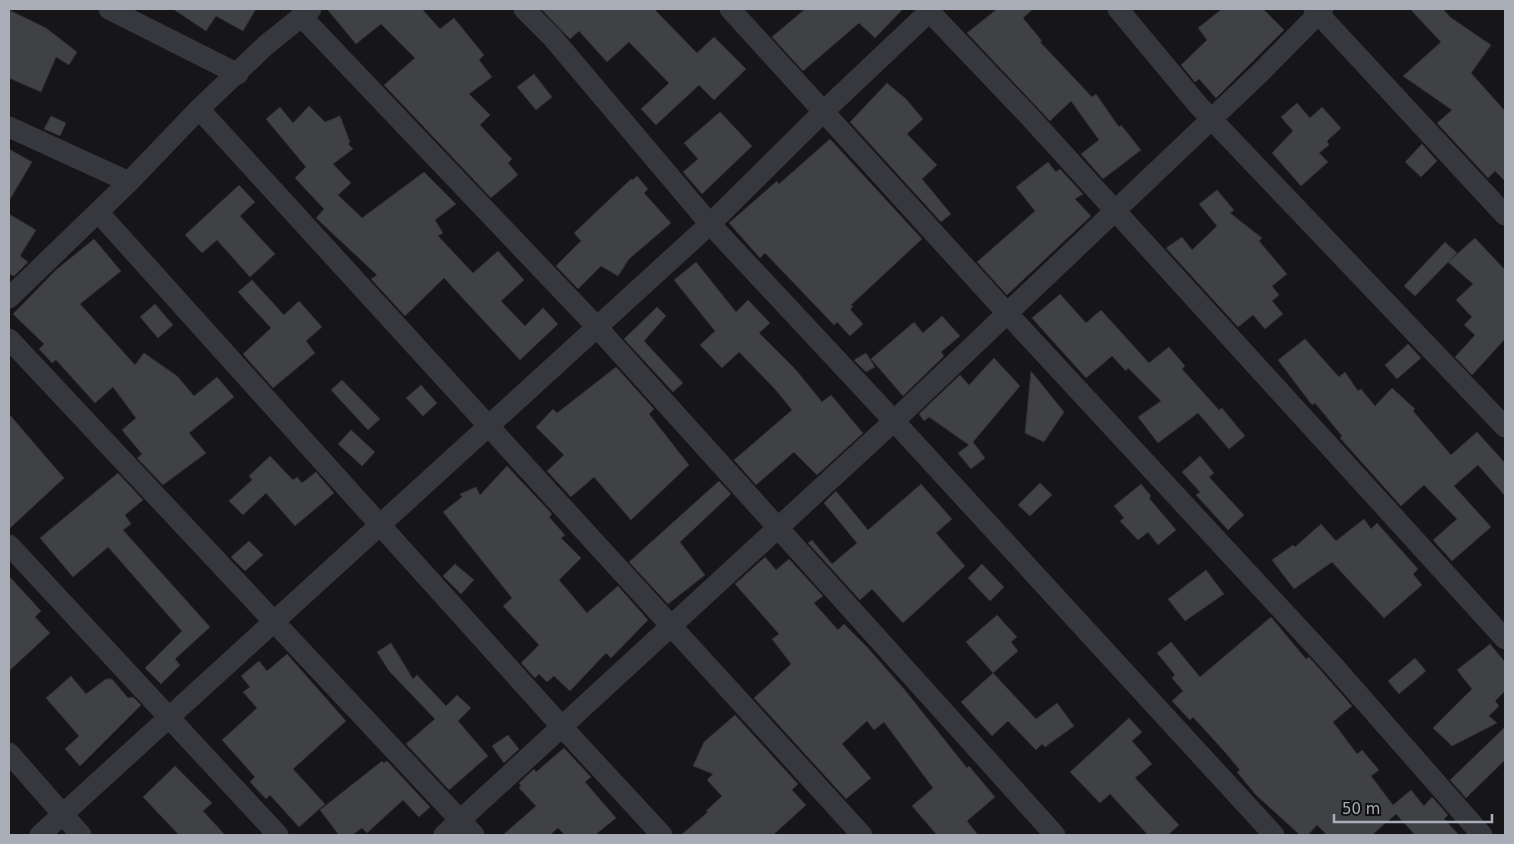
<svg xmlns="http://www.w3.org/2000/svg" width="1514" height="844" viewBox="0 0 1514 844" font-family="'DejaVu Sans',sans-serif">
<rect width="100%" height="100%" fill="#161618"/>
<!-- building -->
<g fill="#404145" stroke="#303034">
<polygon points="173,9 256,9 243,31 216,16 206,31"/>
<polygon points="327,9 422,9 440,29 454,18 484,55 479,60 492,77 469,94 490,115 480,125 512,159 508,163 518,175 491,198 384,85 415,58 381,24 356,44"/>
<polygon points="541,9 654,9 697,53 714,37 746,69 714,100 699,85 656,125 641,109 669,83 629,42 607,62 579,31 570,39"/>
<polygon points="805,9 903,9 875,38 859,23 803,71 772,37"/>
<polygon points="997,9 1033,9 1023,18 1042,41 1040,42 1092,97 1096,94 1119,127 1121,125 1141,150 1103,179 1081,154 1099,140 1071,101 1050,121 967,33"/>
<polygon points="1222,9 1263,9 1284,30 1216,98 1199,79 1195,82 1181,65 1207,40 1198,28"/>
<polygon points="1410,9 1443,9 1450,17 1491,45 1471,73 1505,111 1505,181 1495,171 1488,178 1437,123 1452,110 1403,76 1441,42"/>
<polygon points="9,10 46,28 77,52 69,65 56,57 41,92 9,78"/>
<polygon points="534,74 552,97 536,110 517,87"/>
<polygon points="887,83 906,99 923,119 907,134 937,165 922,179 951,214 941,222 850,122"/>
<polygon points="1297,103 1310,118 1322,107 1341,128 1327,141 1329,145 1319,153 1328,162 1301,186 1272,153 1293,131 1281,117"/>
<polygon points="309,106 325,122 340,116 350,142 348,144 353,149 333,164 351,183 338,195 362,218 424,172 456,204 435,220 443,233 438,236 473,273 498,251 524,280 501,301 525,326 543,308 558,324 520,360 444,278 405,316 371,279 377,275 316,218 324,209 295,178 306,167 266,119 280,107 293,123"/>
<polygon points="720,112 752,146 702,194 683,172 698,159 684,143"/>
<polygon points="51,116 66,123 60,136 44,129"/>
<polygon points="830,139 922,239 851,305 853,307 850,309 863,324 850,336 837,322 834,325 765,253 760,258 729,223 777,181 779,184"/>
<polygon points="1422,144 1437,161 1421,177 1405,162"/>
<polygon points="9,149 32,162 9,201"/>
<polygon points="1048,162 1056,172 1060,169 1083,194 1075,199 1091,216 1007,295 977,262 1035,211 1016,187"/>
<polygon points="637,176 648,189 644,193 671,223 629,259 618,276 601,266 578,289 556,266 581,241 574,233 631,179 633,180"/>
<polygon points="239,185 255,202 240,216 275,254 250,277 217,240 202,253 185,235"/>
<polygon points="1217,190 1234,210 1230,213 1262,238 1259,241 1287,274 1272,286 1279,295 1272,301 1283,314 1265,329 1253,315 1238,327 1166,248 1182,237 1192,250 1217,226 1199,204"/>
<polygon points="9,214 36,230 20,256 28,262 14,276 9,274"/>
<polygon points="1475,238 1505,270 1505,339 1472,375 1455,357 1475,335 1464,325 1472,317 1456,300 1473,284 1448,262"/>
<polygon points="94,239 121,271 80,304 135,365 144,353 177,376 194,396 217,377 234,397 189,433 206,453 163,485 137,458 142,454 122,430 136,418 113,387 95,403 56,360 52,363 39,349 44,344 13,314 57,269"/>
<polygon points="1445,242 1457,253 1415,296 1404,286"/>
<polygon points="696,262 736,312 748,300 770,323 759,333 796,370 822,402 831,395 863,433 817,475 794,452 756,485 734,460 792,410 775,389 739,352 722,368 700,345 715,331 674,280"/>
<polygon points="252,280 284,315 299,301 322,327 306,341 315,353 273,388 243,354 271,328 238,292"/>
<polygon points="1060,294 1086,323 1101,310 1149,363 1169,347 1185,366 1182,369 1219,410 1222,408 1245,436 1229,449 1198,413 1158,443 1138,417 1161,401 1128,368 1126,371 1112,356 1086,378 1032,318"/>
<polygon points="155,304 173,325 158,338 140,317"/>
<polygon points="657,307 666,316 644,341 683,383 673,392 624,339"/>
<polygon points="942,316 960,336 941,352 944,356 903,396 871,359 914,322 923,333"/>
<polygon points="1305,339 1339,377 1345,372 1358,391 1361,389 1375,406 1392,388 1415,409 1413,411 1451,455 1477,432 1505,463 1505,496 1478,465 1454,486 1491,527 1452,561 1433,540 1457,519 1424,485 1401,506 1340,438 1342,436 1315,403 1312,405 1278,360"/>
<polygon points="1408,344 1421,358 1397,379 1385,365"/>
<polygon points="866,353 875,367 866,372 854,360"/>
<polygon points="994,358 1020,386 973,442 985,458 971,469 958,453 969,445 929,417 924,421 919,414 960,375 969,385"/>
<polygon points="616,367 654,409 649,414 689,465 631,520 594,477 571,497 547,471 564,455 536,427 553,409 557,413"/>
<polygon points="1031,371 1064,412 1044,442 1025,433"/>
<polygon points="342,380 380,419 368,430 331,390"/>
<polygon points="421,385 437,403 423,416 406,398"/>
<polygon points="9,414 64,478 9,529"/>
<polygon points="351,430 375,452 362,466 338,444"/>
<polygon points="270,456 293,480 297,477 302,483 316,472 334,493 295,526 266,493 243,515 229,501 252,480 249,476"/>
<polygon points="1200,456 1214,473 1209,477 1244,515 1228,530 1196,495 1200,492 1182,472"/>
<polygon points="507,466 552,514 549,517 565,535 561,538 581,558 559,580 587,613 618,586 648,620 611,658 606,653 570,691 554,676 547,682 539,674 535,678 521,663 539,645 503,606 512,598 443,512 462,497 460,494 476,487 480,495"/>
<polygon points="118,473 143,500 125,515 131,524 123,530 210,627 175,659 180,665 161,684 145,668 182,631 108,547 73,577 40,538"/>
<polygon points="719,481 731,494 680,542 705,575 668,604 629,562"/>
<polygon points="1040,483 1052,495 1030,516 1018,505"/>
<polygon points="921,484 952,519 936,533 965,566 903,623 872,589 860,600 808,543 812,540 832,564 857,543 824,503 836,491 868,530"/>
<polygon points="1141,484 1151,496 1149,498 1176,530 1158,545 1148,532 1138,540 1120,521 1124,518 1114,506"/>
<polygon points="1364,519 1371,529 1377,523 1418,569 1413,574 1422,585 1384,618 1332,562 1294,589 1272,560 1293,545 1295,547 1321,524 1336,541"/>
<polygon points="249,541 263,555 245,571 231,557"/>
<polygon points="765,557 776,570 789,559 823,596 814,603 838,630 844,624 867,647 904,689 967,768 969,766 995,797 967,821 978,835 937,835 912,806 933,788 884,722 874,730 867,721 842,744 871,778 846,799 754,698 791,664 772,639 779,634 735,584"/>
<polygon points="455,564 474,580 461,594 443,576"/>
<polygon points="982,564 1004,587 990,601 968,578"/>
<polygon points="1206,570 1224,594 1185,621 1168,599"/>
<polygon points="9,576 41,611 35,617 50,633 9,671"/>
<polygon points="997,615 1017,637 1011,642 1018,651 993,673 966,642"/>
<polygon points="1271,617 1306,659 1309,657 1352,706 1333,722 1357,754 1362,750 1379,770 1371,776 1393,805 1411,790 1424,806 1432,797 1448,815 1444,819 1459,835 1415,835 1396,814 1372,835 1327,835 1317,825 1308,835 1300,835 1256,795 1237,772 1240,770 1224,751 1193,717 1190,720 1172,701 1183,691 1172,678 1175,675 1157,653 1171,642 1200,677"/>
<polygon points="391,643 413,679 417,675 446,706 457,695 471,708 458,721 488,756 449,790 406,744 435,719 389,671 377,652"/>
<polygon points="1490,644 1505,662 1505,691 1495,701 1499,706 1489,716 1497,723 1452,746 1433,728 1472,689 1457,670"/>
<polygon points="287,654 346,721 293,769 325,804 299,827 270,795 266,799 250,782 255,777 222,740 257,708 243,692 250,687 241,676 259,661 267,671"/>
<polygon points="1415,658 1426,671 1399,694 1388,681"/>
<polygon points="993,673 1036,719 1057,703 1074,726 1045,747 1042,744 1036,750 1008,721 992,736 961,702"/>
<polygon points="71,676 86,694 106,679 112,679 128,698 133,697 141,705 80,766 65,749 79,736 46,698"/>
<polygon points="735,715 798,784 792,790 806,805 773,835 681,835 708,812 706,811 722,796 707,780 713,774 693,766 704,742"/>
<polygon points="1129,718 1142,732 1132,741 1152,764 1135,778 1179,825 1168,835 1148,835 1110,794 1100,803 1070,772"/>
<polygon points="1505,727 1505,760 1466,798 1450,780"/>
<polygon points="508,735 519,749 504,763 492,746"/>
<polygon points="564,748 591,777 585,782 616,818 595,835 565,835 558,828 550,835 503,835 536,806 519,788 521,786 519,783 534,769 536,772"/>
<polygon points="382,761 384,763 387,761 430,807 419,817 403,800 367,833 362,828 352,835 339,835 320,810"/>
<polygon points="175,766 212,803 203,811 225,835 179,835 143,797"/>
</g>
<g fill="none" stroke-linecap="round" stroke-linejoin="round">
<!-- street -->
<g stroke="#37383d" stroke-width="21">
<polyline points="109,9 238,74"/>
<polyline points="524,9 552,37 710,224 894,421 1274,835"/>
<polyline points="730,9 1006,312 1331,663 1482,835"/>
<polyline points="927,9 1028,115 1505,639"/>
<polyline points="1118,9 1198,105 1505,427"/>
<polyline points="1314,9 1505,215"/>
<polyline points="302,17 596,326 1055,835"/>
<polyline points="199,109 862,835"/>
<polyline points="9,127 129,182"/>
<polyline points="98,212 563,728 662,835"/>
<polyline points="9,298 129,182 199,109 266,45 311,9"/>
<polyline points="9,339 474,835"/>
<polyline points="9,545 278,835"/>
<polyline points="9,753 81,835"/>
<polyline points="40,835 710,224 824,111 932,9"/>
<polyline points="444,835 894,421 1261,72 1323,9"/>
</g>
</g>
<!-- border -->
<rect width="1514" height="844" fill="none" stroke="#a8adb8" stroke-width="20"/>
<!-- scale -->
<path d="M1334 814v8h158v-8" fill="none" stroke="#a8adb8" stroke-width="2.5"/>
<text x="1342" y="814" font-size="15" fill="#a8adb8" stroke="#111113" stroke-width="4" paint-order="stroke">50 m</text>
</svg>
